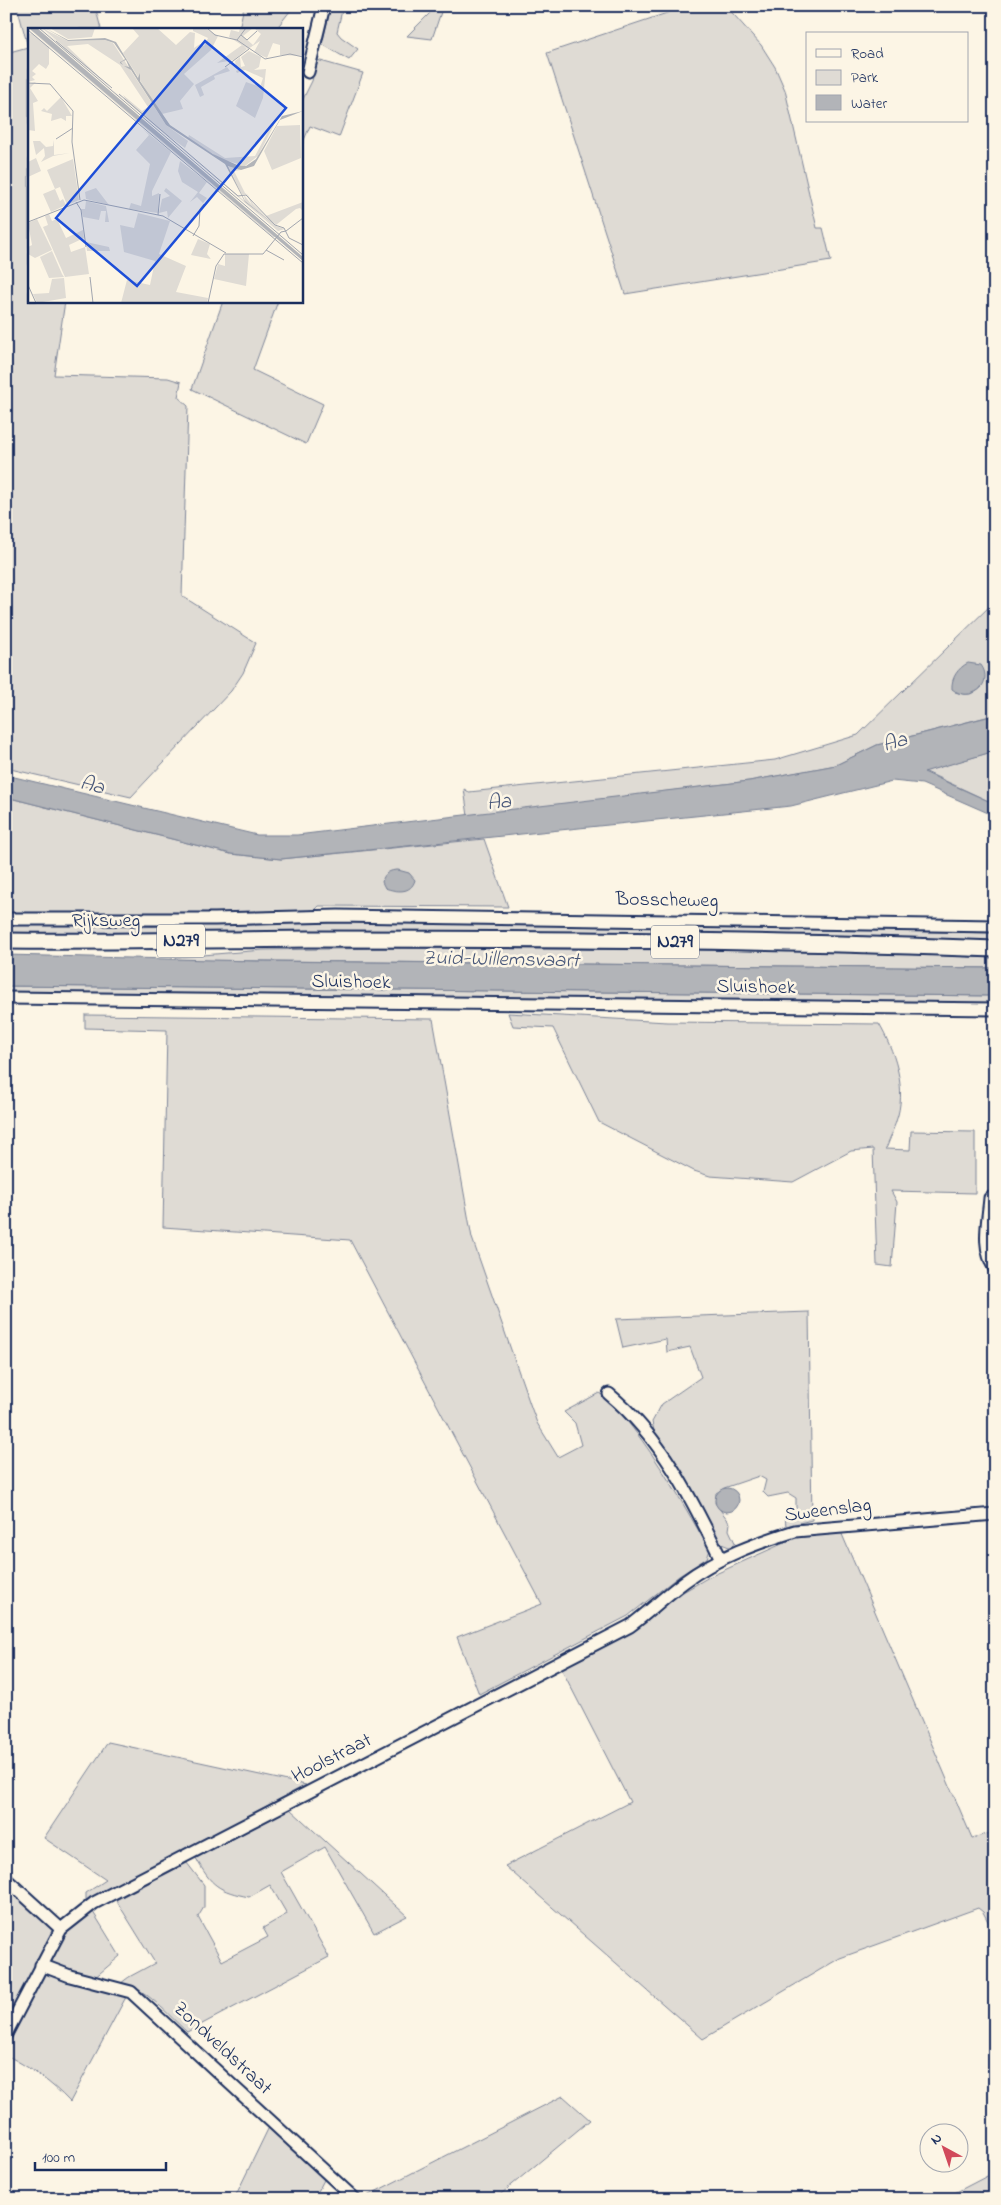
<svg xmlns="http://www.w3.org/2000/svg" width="1001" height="2205" viewBox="0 0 1001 2205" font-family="'Indie Flower',sans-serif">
<rect width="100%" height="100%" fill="#fcf5e5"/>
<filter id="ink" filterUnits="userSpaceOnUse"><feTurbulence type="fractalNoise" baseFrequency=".02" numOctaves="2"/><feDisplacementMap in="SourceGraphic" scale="10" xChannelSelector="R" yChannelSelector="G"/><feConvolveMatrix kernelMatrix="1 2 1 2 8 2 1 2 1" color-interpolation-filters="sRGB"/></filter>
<g filter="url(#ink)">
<!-- green -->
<g fill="#dfdbd4" stroke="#7d8599" fill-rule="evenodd">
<polygon points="17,6 95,6 101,29 29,29 29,301 65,301 54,375 168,378 181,382 178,397 188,406 182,596 256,643 243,673 231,691 131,797 6,768 6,53 28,47"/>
<polygon points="244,6 294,6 276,29 239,29"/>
<polygon points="331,6 343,6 337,32 341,37 358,49 349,60 322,44"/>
<polygon points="432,6 443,6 432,39 407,36 434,9"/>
<polygon points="688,6 726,6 761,45 775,67 785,90 817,228 823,228 831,261 625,294 547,53"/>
<polygon points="317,60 363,73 339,137 310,126 301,147 301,103 312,81"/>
<polygon points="223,301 278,301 253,370 323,404 306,444 192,389"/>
<path d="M995,601L994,715L877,745L836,765L805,771L749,781L468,816L464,789L469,792L775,760L858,735ZM982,687C974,695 966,696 955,692Z"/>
<polygon points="995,751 995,804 924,771 925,771"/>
<polygon points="6,797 231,854 281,859 484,839 508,907 319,906 313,912 6,917"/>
<polygon points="6,922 129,927 362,922 485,923 995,933 995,945 6,935"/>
<polygon points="386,948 839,951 995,958 995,968 168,960 179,957 263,950"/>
<polygon points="6,986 995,996 995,1006 6,995"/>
<path d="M508,1013L667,1022L879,1024C894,1050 906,1085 898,1115C895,1127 889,1138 885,1149L910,1150L911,1131L975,1132V1193L891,1191L897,1202L892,1267L877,1265L873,1149L851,1151L793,1182L710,1176L694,1171L599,1122L553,1028L513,1026Z"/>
<path d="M85,1015L433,1019L472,1238L531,1407L537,1423L558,1457L581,1445L575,1423L564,1412L599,1393C613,1401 621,1414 631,1426C662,1465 685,1508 710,1550L707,1558L679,1576L628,1616L479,1694L457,1637L542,1604L350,1240L163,1227L167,1030L85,1028Z"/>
<polygon points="809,1312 812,1520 786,1526 785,1516 796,1509 796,1498 788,1493 768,1497 763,1492 766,1480 759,1476 724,1488 716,1493 715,1503 730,1523 729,1530 737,1547 729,1547 719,1543 655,1435 652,1422 662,1404 701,1377 690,1347 667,1352 666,1339 623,1348 616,1319"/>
<polygon points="841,1532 972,1838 995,1832 995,1935 983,1912 978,1908 840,1958 703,2039 505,1866 630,1802 561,1668 646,1621 683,1592 709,1577 795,1538"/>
<polygon points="108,1742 306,1785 86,1902 86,1893 106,1880 44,1838"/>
<path d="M290,1809L407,1916L374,1933L325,1847L281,1872L329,1957L187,2032C168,2015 147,1988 121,1983L129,1977L155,1963L116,1900L187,1863L204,1885V1907L198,1917L222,1961L268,1937L263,1928L287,1914L270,1885L249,1897C219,1891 211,1886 196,1858Z"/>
<polygon points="6,1885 54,1929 6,2025"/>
<polygon points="93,1912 120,1956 93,1979 52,1964 50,1959 68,1927"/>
<path d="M51,1972L115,1991L126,1997L70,2102C51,2082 31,2068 6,2055V2049L44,1974Z"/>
<polygon points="563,2096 590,2120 495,2199 367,2199 365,2197"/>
<polygon points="269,2127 325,2178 314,2199 234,2199"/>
<polygon points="995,2172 995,2199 943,2199"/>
</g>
<!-- water -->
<g fill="#b2b4b8" stroke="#767f94">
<path d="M968,663L981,665C995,684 970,704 952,689C951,678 958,668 968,663Z"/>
<polygon points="995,715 995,751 924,772 995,804 995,816 922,784 892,781 791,806 281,859 231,854 6,797 6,775 257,835 297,835 749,781 836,765 877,745"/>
<path d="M398,870L409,873L415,880C411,894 397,892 385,888L382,882C384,873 390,870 398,870Z"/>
<polygon points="6,955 255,961 995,968 995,996 6,986"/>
<circle cx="727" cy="1500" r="12"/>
</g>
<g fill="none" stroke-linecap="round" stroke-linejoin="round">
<defs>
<g id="minor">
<polyline points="308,72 324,6"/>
<polyline points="6,919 215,919 338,916 995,926"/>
<polyline points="6,998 995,1009"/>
<path d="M990,1198C988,1222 981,1247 995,1269"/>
<path d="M609,1394C661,1437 692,1499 721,1559"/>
<polyline points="6,1879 61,1929"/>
<polyline points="41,1965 70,1976 131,1992 355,2199"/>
<path d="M6,2034L61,1929L94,1903L630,1626C649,1612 665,1596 684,1582C717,1557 757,1543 795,1531L995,1514"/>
</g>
<path id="major" d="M6,941C107,942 208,940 309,939C538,939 766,940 995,949"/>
</defs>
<!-- minor casing -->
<use href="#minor" stroke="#1b2f5e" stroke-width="15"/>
<!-- major casing -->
<use href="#major" stroke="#1b2f5e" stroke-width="19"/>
<!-- minor -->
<use href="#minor" stroke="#fcf5e5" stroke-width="11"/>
<!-- major -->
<use href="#major" stroke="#fcf5e5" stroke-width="15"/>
</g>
</g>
<g text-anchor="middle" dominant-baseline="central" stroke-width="5" stroke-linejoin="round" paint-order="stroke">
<!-- shield labels -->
<g fill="#fcf5e5" stroke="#5e6a86" stroke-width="1">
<rect x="157" y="924.5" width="48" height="33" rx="4"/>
<rect x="651" y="925.5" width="48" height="33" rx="4"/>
</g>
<g font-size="19" font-weight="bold" fill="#1b2f5e">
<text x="181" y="941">N279</text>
<text x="675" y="942">N279</text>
</g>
<!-- street labels -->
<g font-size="20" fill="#1b2f5e" stroke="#fcf5e5">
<text transform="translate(667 901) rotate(1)">Bosscheweg</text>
<text x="106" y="921">Rijksweg</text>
<text transform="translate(351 983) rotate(1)">Sluishoek</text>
<text transform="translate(756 988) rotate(1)">Sluishoek</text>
<text transform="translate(828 1511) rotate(-7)">Sweenslag</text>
<text transform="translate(332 1759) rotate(-27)">Hoolstraat</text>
<text transform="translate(222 2049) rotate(43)">Zondveldstraat</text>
</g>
<!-- water labels -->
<g font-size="21" font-style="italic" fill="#485779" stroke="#fcf5e5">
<text transform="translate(895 743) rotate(-16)">Aa</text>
<text transform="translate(92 786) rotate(14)">Aa</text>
<text transform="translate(499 803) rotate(-6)">Aa</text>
<text transform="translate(501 960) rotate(1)">Zuid-Willemsvaart</text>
</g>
</g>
<!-- overview -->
<g transform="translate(28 28)">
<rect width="275" height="275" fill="#fcf5e5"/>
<path d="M0,0L8,4L248,209H245ZM12,0L41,23L14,0L40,13L77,12L85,15L138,97L160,113L157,120L131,101L251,202L217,173L216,167L224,177L219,167L217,166L214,167L200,137L213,142L206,143L217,165L220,167L225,176L238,188L275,174V183L272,180L268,181L248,197L226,178L248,198L257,201L250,203ZM60,16L92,37L120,79L114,83L95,67L98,72L92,69L39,18ZM22,0H67L64,9L40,11ZM104,0H129L148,17L162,4L167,5L166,20L172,16L176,18L180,10L165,3V0H178L190,8L183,22L156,46L166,56L152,73L155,81L134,86L123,70L95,25L111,8ZM212,0H225L215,8L225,17L233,6L226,0H275V28L252,27V17L245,15L239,30L226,24L232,13L220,21L201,9L203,2L211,4ZM4,5L21,19V36L18,41L11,36L4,43L8,46L4,49L7,52L0,54V6ZM214,17L219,21L206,32L189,35ZM221,23L233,29L231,39L226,42L238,41L235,70L227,90L208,78L218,54L232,59L235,50L217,42L209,45L208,43L212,41L208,39L207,33L212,29L213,39L217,38L213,29ZM199,39L202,43L186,48L187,51L173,59L176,67L172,69L167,57ZM8,54L2,60L10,73L5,75L7,103L0,102V56ZM33,69L44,88H38V93L33,90L23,93L24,86L13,83L16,80L19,83ZM244,96L246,97L230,128L217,138L193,131L160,110L161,107L197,130L227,128ZM272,97L273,130L244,142L236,123L249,98ZM115,101L143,124L124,163V168L131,165L130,185L101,181L103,175L113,178L122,136L108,122L121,107ZM26,112V127L42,125L25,128L13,134L17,128L16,120L8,127L5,113H12L18,119L25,118ZM8,130L13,143L0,149V134ZM45,131L51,172L39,177L32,159L27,161L32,173L35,171L38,177L23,184L15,166L27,161L19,142ZM152,133L179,154L171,165L179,170L175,175L169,169L162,174L170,164L154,154L150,143ZM68,160L81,177L58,171L57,164ZM138,160L154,173L140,190L139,183L131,185L134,171L142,168L136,163ZM58,173L78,178L81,194H77L78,183H73L71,192L55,189L53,181H57ZM110,185L142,193L131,226L158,238L148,264L180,270L179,275H93L99,252L122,257L127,233L96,224L92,197L106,200ZM21,186L24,193L29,191L38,210L55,202L56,210L41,217L43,224L57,219L61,246L37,249L15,199L20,197L17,188ZM9,191L24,222L7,230L0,226V219L4,217L0,195ZM170,211L182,216L179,226L183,231L163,227ZM58,214L81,219L82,223H59ZM24,223L34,246L36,249L21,250L12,229ZM197,226H221L218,258L186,251L190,236L197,238ZM36,250L38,270L9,275L5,266L21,265L24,251Z" fill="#dfdbd4" fill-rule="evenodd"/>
<path d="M1,0H9L275,229V233ZM17,0L40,12L77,10L88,14L110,50L112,45V53L142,97L185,126L209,137L218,138L228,131L254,88L275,83L252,92L226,138L213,142L200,138L217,173L252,201L217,174L197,136L138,97L103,42L96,38L101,39L98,32L93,34L95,37L92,35V34L96,32L97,31L86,15L77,12L40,13Z" fill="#b2b4b8"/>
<path fill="none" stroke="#a2a6af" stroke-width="1" d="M11,0L275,227M179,0L187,7L209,12L237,31L262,26L275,29M0,2L275,235M213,7L219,12L229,3M209,12L218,0M28,13L84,60M197,39L221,21M0,55L22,56L45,83L44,114L52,172M91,66L210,168L218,167L247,197L256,200L261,210L275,217M28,111L45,100M48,174L53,182L58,219M130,187L132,166M0,194L56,172L135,188L198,225M258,203L275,190M165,208L171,198L172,181L176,176M238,222L256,232M62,249L65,275M0,257L8,275M180,275L188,238L196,226H235L253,204L258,203"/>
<path fill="#1d4ed8" fill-opacity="0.15" stroke="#1d4ed8" stroke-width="2.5" d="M177,13L258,80L109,258L28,190Z"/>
<rect width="275" height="275" fill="none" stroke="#1b2f5e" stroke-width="2.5"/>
</g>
<!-- margin -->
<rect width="1001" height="2205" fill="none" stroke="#fcf5e5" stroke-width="25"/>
<rect x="12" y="12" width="976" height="2180" fill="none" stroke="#1b2f5e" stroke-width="2" filter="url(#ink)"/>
<!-- legend -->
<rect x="806" y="32" width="162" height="90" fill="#fcf5e5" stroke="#a2a6af"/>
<rect x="816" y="49" width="25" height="8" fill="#fcf5e5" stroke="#a2a6af"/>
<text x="851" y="58" font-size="15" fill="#1b2f5e">Road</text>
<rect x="816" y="70" width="25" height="15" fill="#dfdbd4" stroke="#a2a6af"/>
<text x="851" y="82" font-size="15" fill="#1b2f5e">Park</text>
<rect x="816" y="95" width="25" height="15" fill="#b2b4b8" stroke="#a2a6af"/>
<text x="851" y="108" font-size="15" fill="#1b2f5e">Water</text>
<!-- north arrow -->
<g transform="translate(944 2148) rotate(320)"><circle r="24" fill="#fcf5e5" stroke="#a2a6af"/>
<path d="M0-4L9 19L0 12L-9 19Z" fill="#d1495b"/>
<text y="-8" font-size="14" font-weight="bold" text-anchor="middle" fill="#1b2f5e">N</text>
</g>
<!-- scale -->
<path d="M35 2162v8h131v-8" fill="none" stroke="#1b2f5e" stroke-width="2.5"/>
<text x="42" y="2162" font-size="15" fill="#1b2f5e" stroke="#fcf5e5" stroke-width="4" paint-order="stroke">100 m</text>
</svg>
